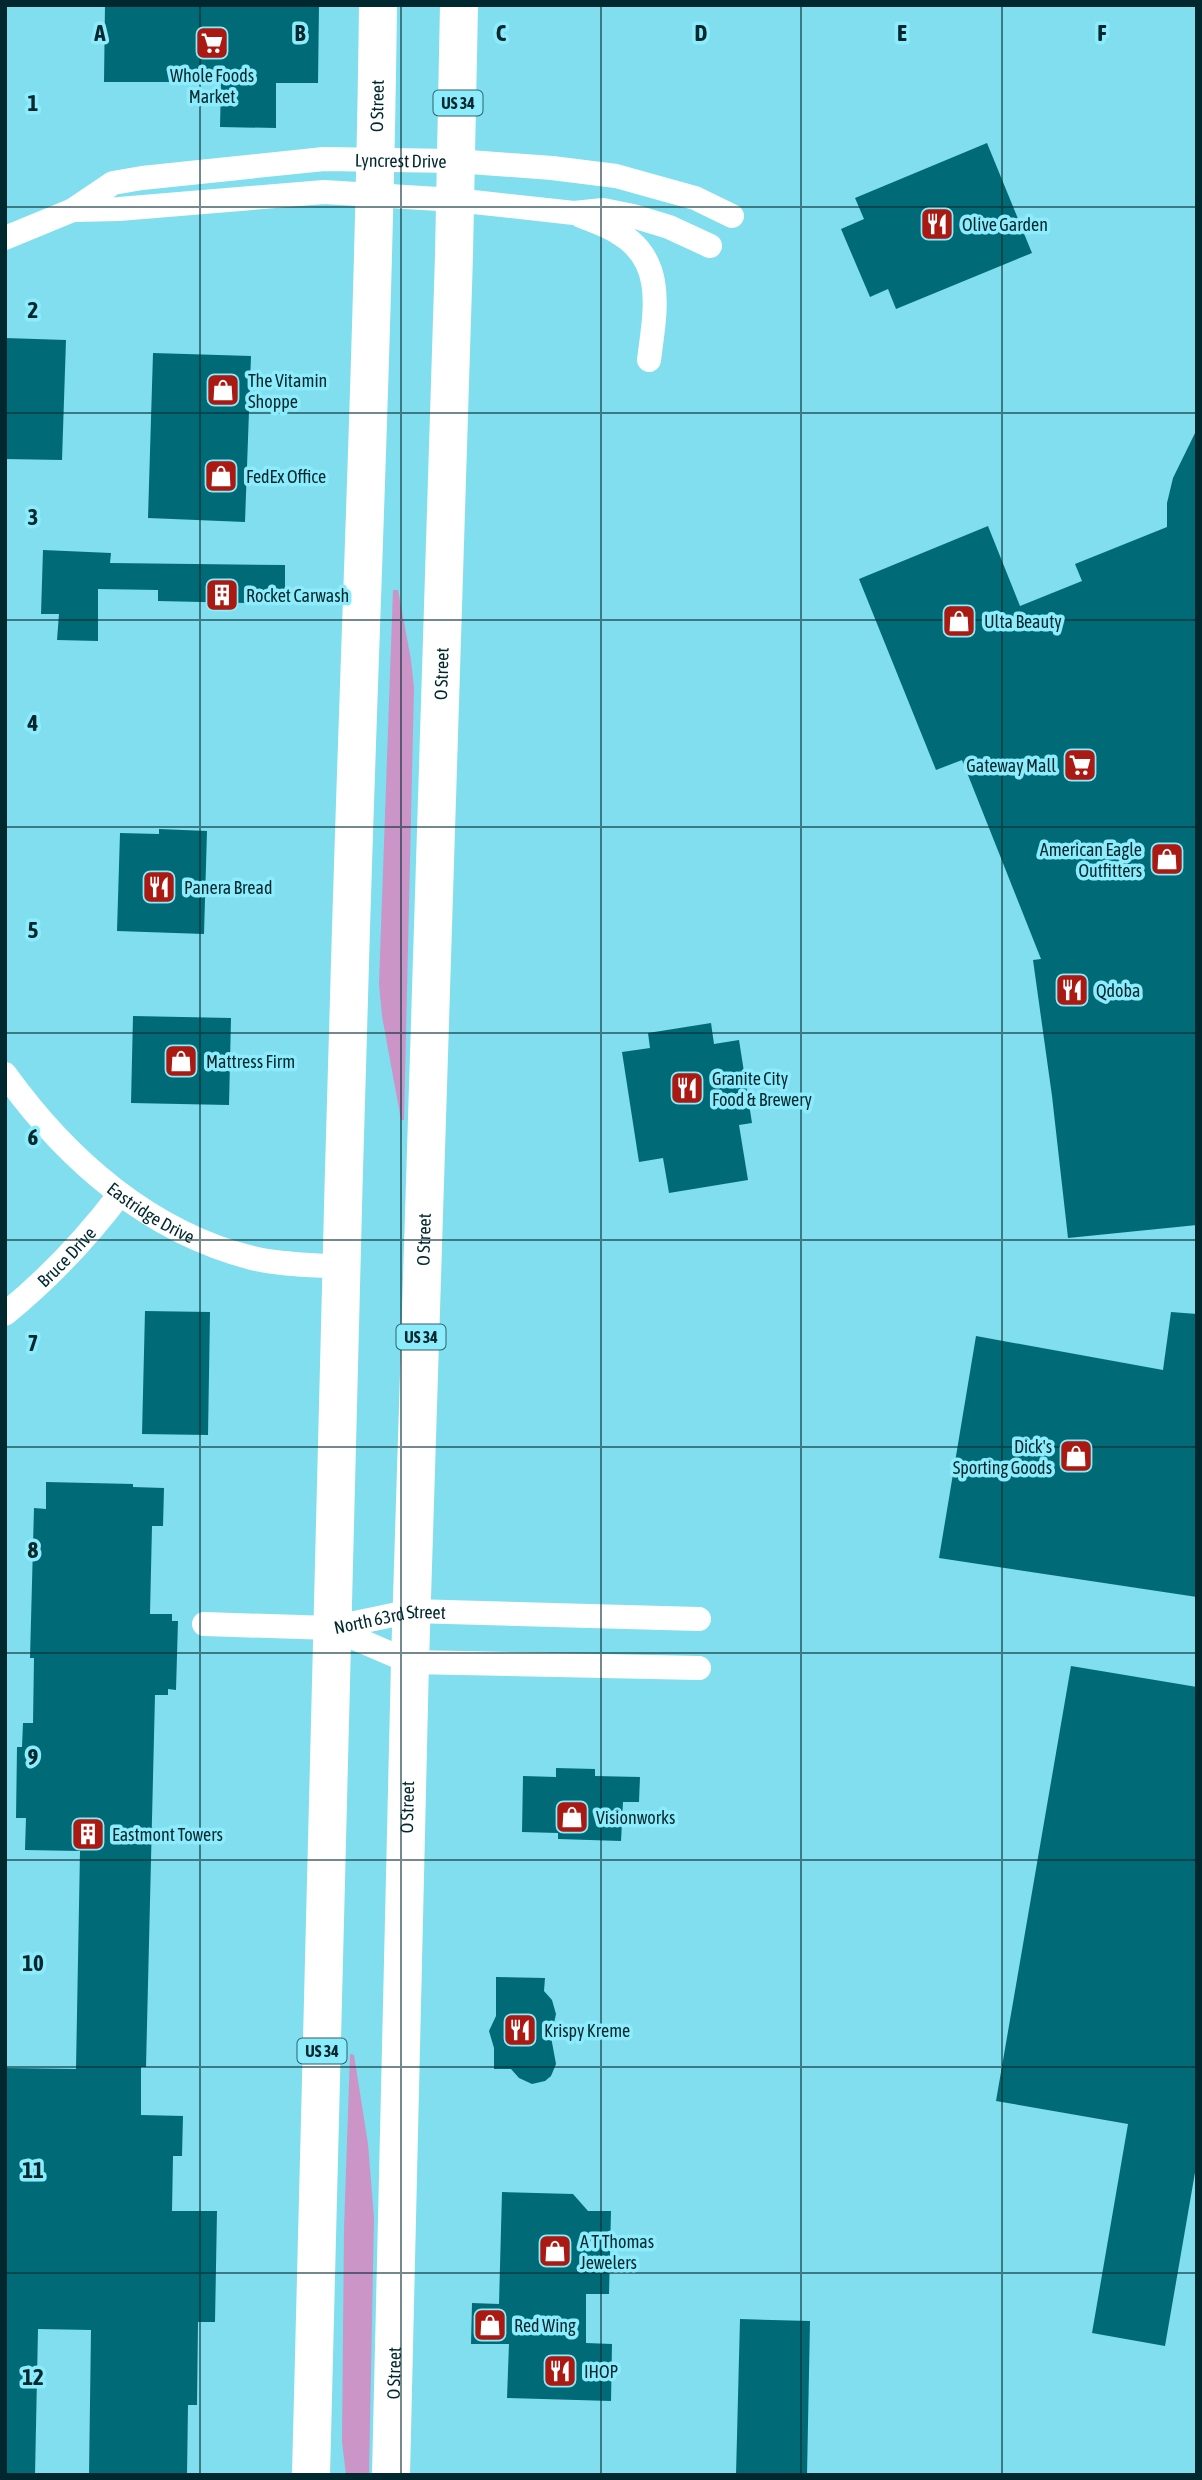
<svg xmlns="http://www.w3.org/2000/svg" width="1202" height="2480" viewBox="0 0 1202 2480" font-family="'Asap Condensed',sans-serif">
<rect width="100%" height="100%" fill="#80deee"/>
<!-- green -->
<g fill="#cb95c7">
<polygon points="393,590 398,590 411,660 414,688 404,1120 401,1120 382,1016 379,984"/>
<polygon points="350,2054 354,2055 368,2144 374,2218 369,2475 346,2475 342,2442 344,2229"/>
</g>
<!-- building -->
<g fill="#006b77">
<polygon points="105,5 319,5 318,83 276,83 276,128 220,127 221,82 104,82"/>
<polygon points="987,143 1032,253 896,309 888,289 870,297 841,229 864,219 855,198"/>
<polygon points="5,338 66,340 62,460 5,459"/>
<polygon points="153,353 251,356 245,522 148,518"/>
<polygon points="1197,429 1197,1225 1068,1238 1052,1096 1033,960 1041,959 962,760 936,770 859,579 988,526 1020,606 1082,581 1075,564 1167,527 1167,503 1173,478"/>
<polygon points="43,550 111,553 110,563 285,565 285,604 158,601 158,590 98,589 98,641 57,640 59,614 41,614"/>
<polygon points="159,829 207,831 204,934 117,931 120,833 159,834"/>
<polygon points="133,1016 231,1018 229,1105 131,1103"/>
<polygon points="711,1023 714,1044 739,1040 752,1123 739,1125 748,1180 669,1193 663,1158 639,1162 622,1052 650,1048 648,1033"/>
<polygon points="145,1311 210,1312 208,1435 142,1434"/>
<polygon points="1171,1312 1197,1314 1197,1597 939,1558 976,1336 1163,1370"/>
<polygon points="46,1482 133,1484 133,1487 164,1488 163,1526 152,1526 150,1614 172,1614 172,1621 178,1621 176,1690 168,1689 168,1695 155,1695 146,2067 141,2067 141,2115 183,2116 182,2156 173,2156 172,2211 217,2211 215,2322 198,2322 197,2405 188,2405 187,2475 89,2475 91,2330 38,2329 35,2475 5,2475 6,2068 76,2069 80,1851 25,1850 26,1818 16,1818 17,1747 22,1747 23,1723 33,1723 34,1658 30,1658 34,1508 46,1509"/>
<polygon points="1071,1666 1197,1687 1197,2161 1165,2346 1092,2333 1128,2124 996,2101"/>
<polygon points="556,1768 595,1769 595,1776 640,1777 639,1802 623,1802 621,1841 558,1839 558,1833 522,1832 523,1776 556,1777"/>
<polygon points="496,1977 545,1978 544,1991 552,2000 556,2014 551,2037 556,2064 551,2076 545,2081 532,2084 519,2078 511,2069 494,2069 494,2048 489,2031 496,2016"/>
<polygon points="502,2192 573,2194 588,2211 611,2211 609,2294 586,2294 586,2343 612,2344 611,2401 507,2398 509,2344 471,2344 472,2303 499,2304"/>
<polygon points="740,2319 810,2321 807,2475 736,2475"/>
</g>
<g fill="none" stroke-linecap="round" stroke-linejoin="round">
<!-- street -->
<g stroke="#fff" stroke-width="24">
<polyline points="73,210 119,209 324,192 455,200 574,213 603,210 633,216 669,227 710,246"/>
<path d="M581,216C593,221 606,225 617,232C667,260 655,312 649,360"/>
<path id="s1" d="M5,238L73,210L113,183L142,178L324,159L456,161L552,168L616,176L695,198L732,216"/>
<path id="s2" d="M5,1074C66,1159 149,1232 252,1258C281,1265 312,1265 342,1267"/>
<path id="s3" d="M5,1314C49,1278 86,1239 120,1194"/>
<path id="s4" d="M204,1624L331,1628L412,1611L699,1619"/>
<polyline points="331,1628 410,1662 699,1668"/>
</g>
<!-- primary -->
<g stroke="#fff" stroke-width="38">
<path id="s5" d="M311,2475C325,1982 334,1490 349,998C358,667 374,336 378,5"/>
<path id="s6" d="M391,2475L410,1662L454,255L459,5"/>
</g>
</g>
<!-- grid -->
<path fill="none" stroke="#00282e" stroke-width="2" stroke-opacity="0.55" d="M200,5V2475M401,5V2475M601,5V2475M801,5V2475M1002,5V2475M5,207H1197M5,413H1197M5,620H1197M5,827H1197M5,1033H1197M5,1240H1197M5,1447H1197M5,1653H1197M5,1860H1197M5,2067H1197M5,2273H1197"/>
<!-- icons -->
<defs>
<symbol id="supermarket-square" viewBox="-11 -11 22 22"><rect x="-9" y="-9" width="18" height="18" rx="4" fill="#aa1912" stroke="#8decfb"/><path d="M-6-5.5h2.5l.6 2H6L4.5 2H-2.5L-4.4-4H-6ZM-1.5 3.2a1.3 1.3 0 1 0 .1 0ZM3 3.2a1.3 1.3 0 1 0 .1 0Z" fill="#fff"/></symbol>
<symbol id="restaurant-square" viewBox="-11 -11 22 22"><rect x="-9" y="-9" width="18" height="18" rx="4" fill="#aa1912" stroke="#8decfb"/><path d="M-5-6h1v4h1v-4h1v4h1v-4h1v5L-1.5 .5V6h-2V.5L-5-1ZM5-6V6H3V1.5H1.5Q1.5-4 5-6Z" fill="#fff"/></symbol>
<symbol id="shop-square" viewBox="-11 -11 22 22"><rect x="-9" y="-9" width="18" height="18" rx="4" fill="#aa1912" stroke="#8decfb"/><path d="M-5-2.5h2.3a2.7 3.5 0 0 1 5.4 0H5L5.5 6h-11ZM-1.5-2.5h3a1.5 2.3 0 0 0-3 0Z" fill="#fff"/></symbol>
<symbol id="building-square" viewBox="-11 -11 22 22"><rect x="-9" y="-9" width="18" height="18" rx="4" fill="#aa1912" stroke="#8decfb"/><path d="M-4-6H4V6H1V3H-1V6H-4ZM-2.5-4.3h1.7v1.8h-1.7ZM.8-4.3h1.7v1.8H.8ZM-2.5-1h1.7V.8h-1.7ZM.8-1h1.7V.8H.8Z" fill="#fff"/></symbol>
</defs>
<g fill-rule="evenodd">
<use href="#supermarket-square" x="193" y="24" width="38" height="38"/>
<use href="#restaurant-square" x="918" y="205" width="38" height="38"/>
<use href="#shop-square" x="204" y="371" width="38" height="38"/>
<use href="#shop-square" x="202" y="457" width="38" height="38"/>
<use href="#building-square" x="203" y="576" width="38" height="38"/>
<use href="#shop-square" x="940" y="602" width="38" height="38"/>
<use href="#supermarket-square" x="1061" y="746" width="38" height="38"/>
<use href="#shop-square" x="1148" y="840" width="38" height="38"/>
<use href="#restaurant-square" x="140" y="868" width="38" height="38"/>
<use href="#restaurant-square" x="1053" y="971" width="38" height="38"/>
<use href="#shop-square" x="162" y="1042" width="38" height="38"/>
<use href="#restaurant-square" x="668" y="1069" width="38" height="38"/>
<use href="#shop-square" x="1057" y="1437" width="38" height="38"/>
<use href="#shop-square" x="553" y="1798" width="38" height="38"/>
<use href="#building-square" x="69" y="1815" width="38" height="38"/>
<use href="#restaurant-square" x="501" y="2011" width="38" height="38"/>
<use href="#shop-square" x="536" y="2232" width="38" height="38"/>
<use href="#shop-square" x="471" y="2306" width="38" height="38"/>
<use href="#restaurant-square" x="541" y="2352" width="38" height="38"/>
</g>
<g text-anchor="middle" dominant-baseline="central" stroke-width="7" stroke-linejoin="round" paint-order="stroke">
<!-- shield labels -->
<g fill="#8decfb" stroke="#2a636c" stroke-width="2">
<rect x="433.5" y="90.5" width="49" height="25" rx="5"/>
<rect x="396.5" y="1324.5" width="49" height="25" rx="5"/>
<rect x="297.5" y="2038.5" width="49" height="25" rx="5"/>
</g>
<g font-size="16" font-weight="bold" fill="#00282e">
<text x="458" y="103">US 34</text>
<text x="421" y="1337">US 34</text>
<text x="322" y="2051">US 34</text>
</g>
<!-- poi labels -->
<g font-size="18" fill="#00282e" stroke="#8decfb" text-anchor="start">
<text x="212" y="75" text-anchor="middle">Whole Foods<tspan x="212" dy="21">Market</tspan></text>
<text x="962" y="224">Olive Garden</text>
<text x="248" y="380">The Vitamin<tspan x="248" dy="21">Shoppe</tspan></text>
<text x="246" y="476">FedEx Office</text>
<text x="246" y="595">Rocket Carwash</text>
<text x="984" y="621">Ulta Beauty</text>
<text x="1056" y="765" text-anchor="end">Gateway Mall</text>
<text x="1142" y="849" text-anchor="end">American Eagle<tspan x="1142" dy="21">Outfitters</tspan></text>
<text x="184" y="887">Panera Bread</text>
<text x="1096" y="990">Qdoba</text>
<text x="206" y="1061">Mattress Firm</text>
<text x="712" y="1078">Granite City<tspan x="712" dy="21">Food &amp; Brewery</tspan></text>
<text x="1052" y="1446" text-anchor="end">Dick's<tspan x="1052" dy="21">Sporting Goods</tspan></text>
<text x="596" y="1817">Visionworks</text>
<text x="112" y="1834">Eastmont Towers</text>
<text x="544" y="2030">Krispy Kreme</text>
<text x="580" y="2241">A T Thomas<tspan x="580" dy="21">Jewelers</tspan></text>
<text x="514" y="2325">Red Wing</text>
<text x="584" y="2371">IHOP</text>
</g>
<!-- street labels -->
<g font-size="18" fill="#00282e" stroke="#8decfb">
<text stroke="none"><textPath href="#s5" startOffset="2370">O Street</textPath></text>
<text stroke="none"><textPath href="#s1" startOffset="411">Lyncrest Drive</textPath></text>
<text stroke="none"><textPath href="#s6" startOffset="1802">O Street</textPath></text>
<text stroke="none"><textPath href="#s2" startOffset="203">Eastridge Drive</textPath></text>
<text stroke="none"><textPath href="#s6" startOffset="1236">O Street</textPath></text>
<text stroke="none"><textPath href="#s3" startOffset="84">Bruce Drive</textPath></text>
<text stroke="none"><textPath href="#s4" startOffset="187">North 63rd Street</textPath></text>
<text stroke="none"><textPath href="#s6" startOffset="668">O Street</textPath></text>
<text stroke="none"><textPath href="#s6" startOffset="102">O Street</textPath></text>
</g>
</g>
<g font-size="23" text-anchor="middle" font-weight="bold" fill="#00282e" stroke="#8decfb" stroke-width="7" stroke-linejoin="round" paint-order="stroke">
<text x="100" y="41">A</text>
<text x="300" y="41">B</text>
<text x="501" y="41">C</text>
<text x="701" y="41">D</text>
<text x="902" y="41">E</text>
<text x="1102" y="41">F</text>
<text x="33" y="111">1</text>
<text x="33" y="318">2</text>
<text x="33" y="525">3</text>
<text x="33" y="731">4</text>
<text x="33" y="938">5</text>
<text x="33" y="1145">6</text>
<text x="33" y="1351">7</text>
<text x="33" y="1558">8</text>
<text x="33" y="1765">9</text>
<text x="33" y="1971">10</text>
<text x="33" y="2178">11</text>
<text x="33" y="2385">12</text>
</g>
<!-- border -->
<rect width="1202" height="2480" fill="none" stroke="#00282e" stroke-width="14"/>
</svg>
